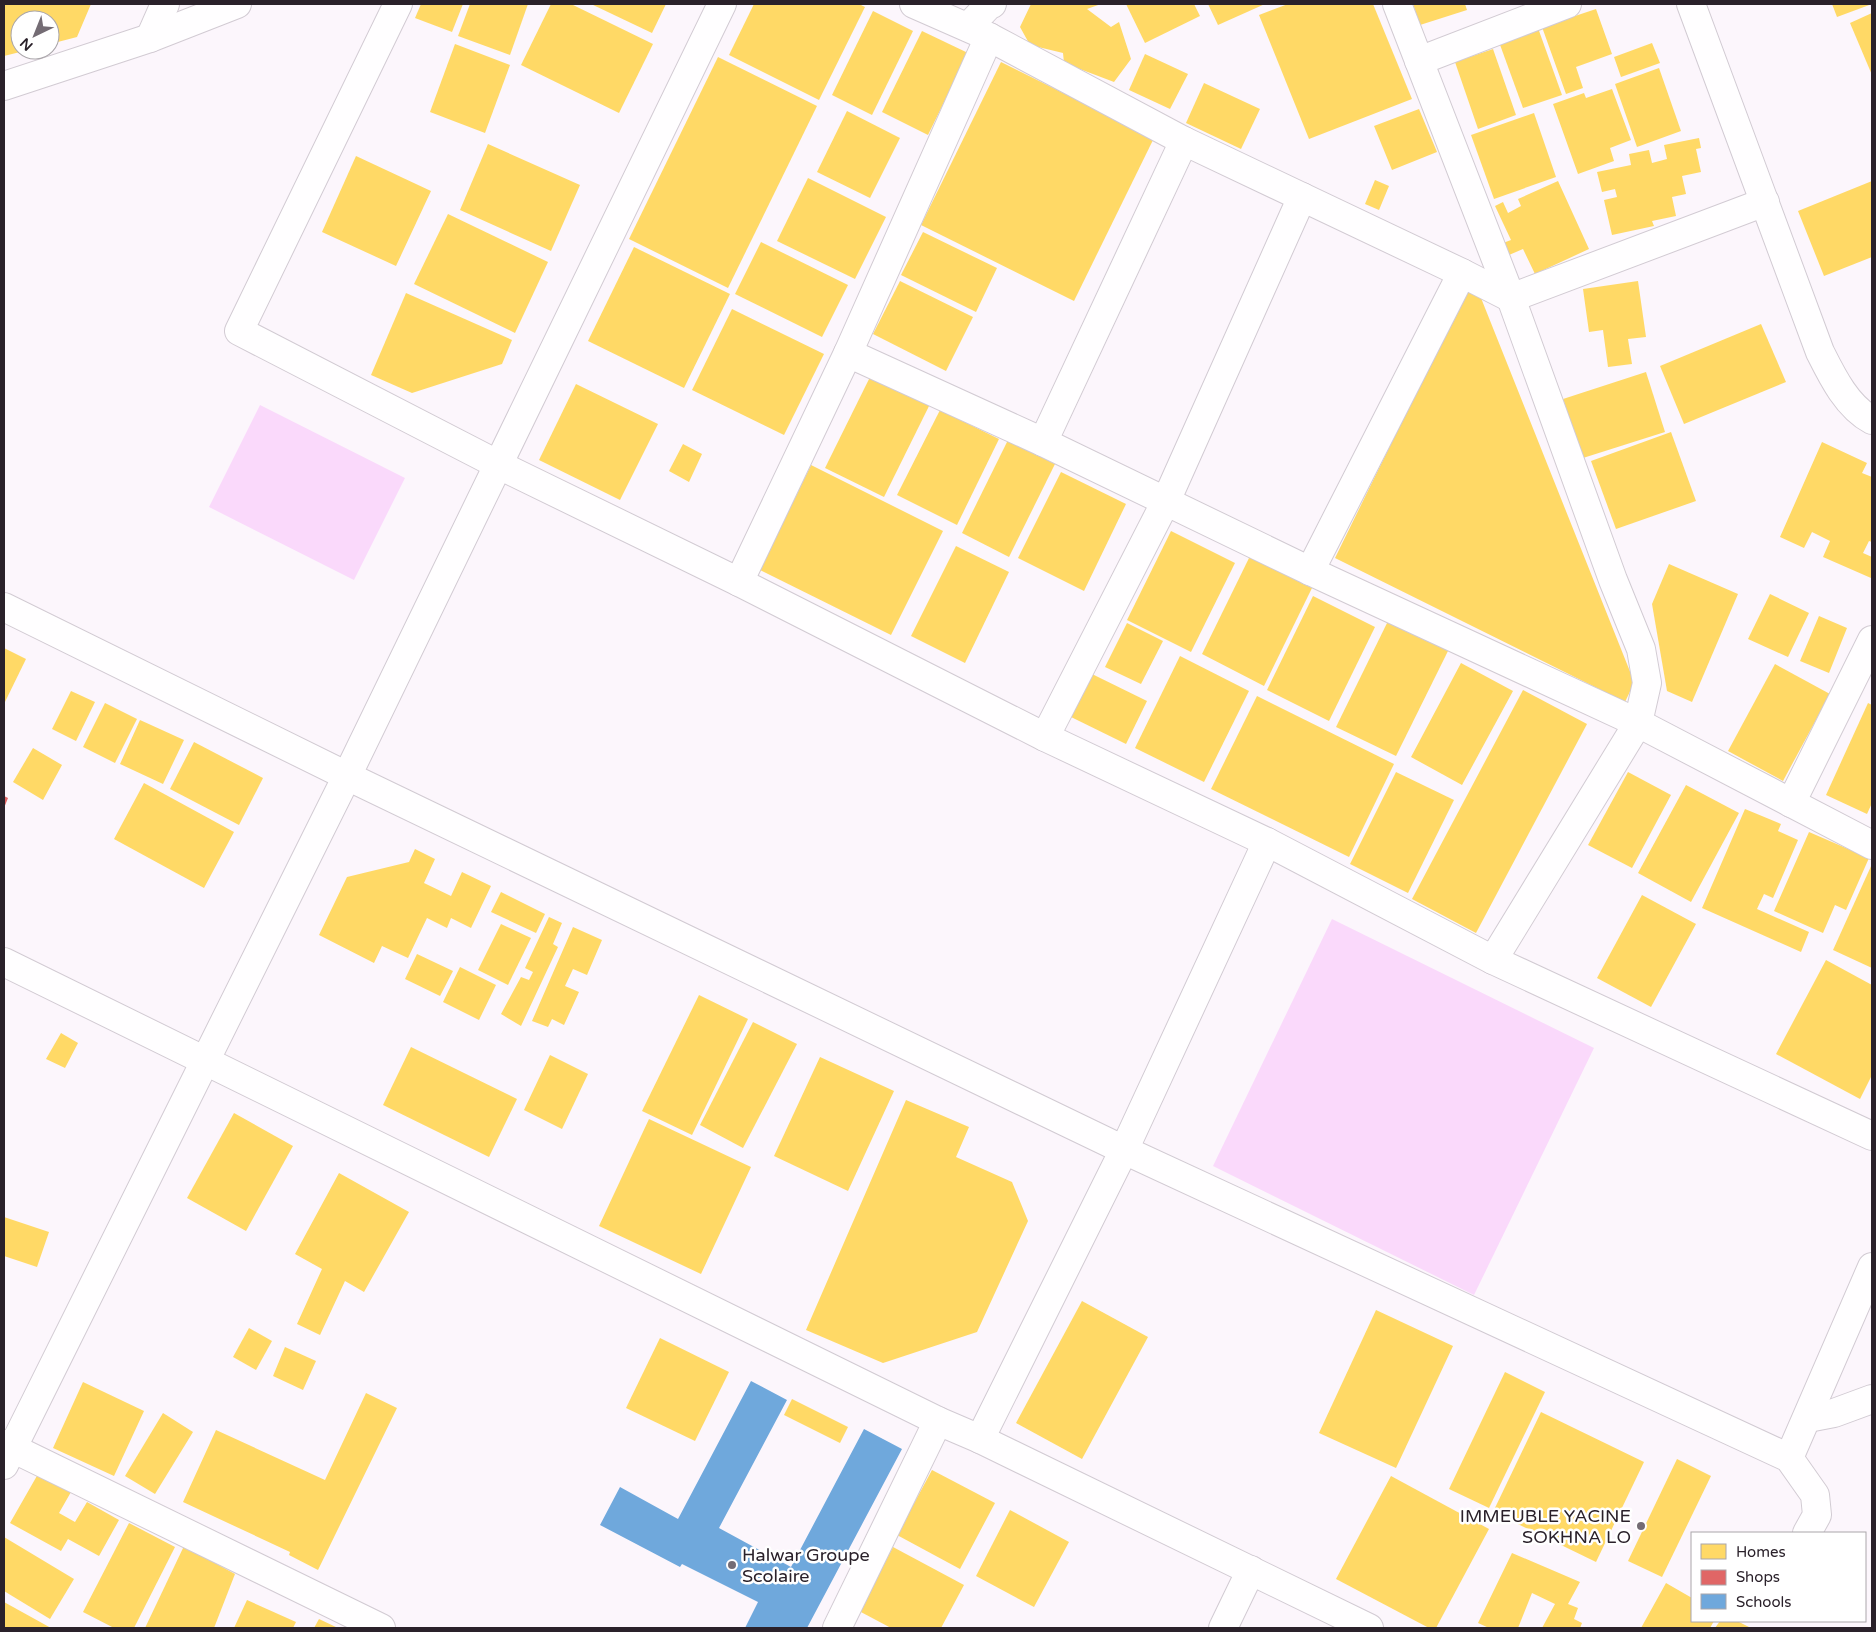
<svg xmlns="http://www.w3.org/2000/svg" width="1876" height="1632" viewBox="0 0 1876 1632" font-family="'Varela Round',sans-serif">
<rect width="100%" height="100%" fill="#fcf6fc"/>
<!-- grass -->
<g fill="#fad9fb">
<polygon points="260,405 405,478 354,580 209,507"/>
<polygon points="1332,919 1594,1048 1474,1295 1213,1166"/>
</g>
<!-- homes -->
<g fill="#ffd966">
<polygon points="4,4 91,4 77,37 50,44 50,20 20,20 20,50 24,51 4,56"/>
<polygon points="421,4 463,4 452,32 415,18"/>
<polygon points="470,4 528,4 510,55 458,36"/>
<polygon points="551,4 571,4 653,44 619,113 521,65"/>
<polygon points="591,4 666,4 652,33"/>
<polygon points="754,4 859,4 865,7 819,100 729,55"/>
<polygon points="1031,4 1101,4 1087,9 1111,27 1119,22 1131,59 1114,82 1064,63 1063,53 1030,45 1020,27"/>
<polygon points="1126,4 1194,4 1200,16 1145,43"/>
<polygon points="1208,4 1265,4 1218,25"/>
<polygon points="1288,4 1373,4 1412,99 1309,139 1259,15"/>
<polygon points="1413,4 1465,4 1467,10 1420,25"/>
<polygon points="1832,4 1872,4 1837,17"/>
<polygon points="1596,9 1612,54 1576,67 1583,88 1566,94 1542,27"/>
<polygon points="873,11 913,31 872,115 832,95"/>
<polygon points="1872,13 1872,75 1850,23"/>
<polygon points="1538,28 1562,95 1523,108 1499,42"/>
<polygon points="922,31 968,53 928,135 882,112"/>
<polygon points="1652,43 1660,63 1621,77 1614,57"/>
<polygon points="455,44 510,65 485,133 430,112"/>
<polygon points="1493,49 1516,115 1478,129 1455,62"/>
<polygon points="1145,54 1188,74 1170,109 1129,90"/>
<polygon points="718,57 817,106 728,288 629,239"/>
<polygon points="1001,62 1154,138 1074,301 921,225"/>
<polygon points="1659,68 1681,131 1637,147 1615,84"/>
<polygon points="1204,83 1260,109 1241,149 1186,123"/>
<polygon points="1612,89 1631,140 1610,148 1614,161 1578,174 1553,104 1584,93 1586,98"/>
<polygon points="1419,109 1437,152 1392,170 1374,126"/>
<polygon points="847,111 900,138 870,198 817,172"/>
<polygon points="1534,113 1556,177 1494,199 1471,135"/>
<polygon points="1699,138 1701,148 1696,149 1701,172 1682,176 1686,194 1672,197 1676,216 1652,221 1654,226 1612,235 1604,200 1617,197 1615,189 1602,192 1597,172 1631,165 1629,154 1649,150 1652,163 1667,159 1664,145"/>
<polygon points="488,144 580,185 551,251 460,210"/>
<polygon points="356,156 431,191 396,266 322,232"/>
<polygon points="808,178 886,217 855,279 777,241"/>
<polygon points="1375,180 1389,186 1379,210 1365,204"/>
<polygon points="1558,181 1589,249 1535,274 1523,249 1509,255 1503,243 1511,240 1495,206 1503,202 1508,213 1521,206 1518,199"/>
<polygon points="1872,181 1872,257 1824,276 1798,211"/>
<polygon points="448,214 548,262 515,333 414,284"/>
<polygon points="923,232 997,268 976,312 901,275"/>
<polygon points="761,242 848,285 822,337 735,294"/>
<polygon points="634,247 730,294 684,388 588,341"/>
<polygon points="900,281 973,317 946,371 873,334"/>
<polygon points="1638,281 1646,337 1628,339 1632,364 1608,367 1603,330 1589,332 1583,289"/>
<polygon points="1466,291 1481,298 1631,674 1637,677 1625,702 1335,558"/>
<polygon points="406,293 512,340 502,364 412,393 371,375"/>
<polygon points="732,309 824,354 784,435 692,390"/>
<polygon points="1761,324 1786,382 1684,424 1660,366"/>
<polygon points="1646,372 1665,432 1583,458 1563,399"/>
<polygon points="872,373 931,402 884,497 825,468"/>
<polygon points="576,384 658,424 620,500 539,460"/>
<polygon points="940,410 999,439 957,525 897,495"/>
<polygon points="1671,432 1696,501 1616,529 1591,461"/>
<polygon points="1008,440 1055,464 1009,557 962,533"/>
<polygon points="1822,442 1867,463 1862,473 1872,477 1872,542 1869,541 1863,553 1872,557 1871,578 1823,557 1830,541 1812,532 1804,548 1780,537"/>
<polygon points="683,444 702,454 689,482 669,471"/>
<polygon points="811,465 943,531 891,635 760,570"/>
<polygon points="1061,472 1126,504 1084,591 1018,558"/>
<polygon points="1171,531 1235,563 1191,652 1127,620"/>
<polygon points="956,546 1009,572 965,663 911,636"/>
<polygon points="1250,556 1312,588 1264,686 1202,654"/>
<polygon points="1669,564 1738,594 1692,702 1667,691 1652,604"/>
<polygon points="1770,594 1809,613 1788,657 1748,639"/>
<polygon points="1313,596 1375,627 1329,721 1267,690"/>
<polygon points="1819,616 1847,628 1829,673 1800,661"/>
<polygon points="1389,619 1449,649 1396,756 1336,727"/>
<polygon points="1127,623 1163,641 1141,684 1105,667"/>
<polygon points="4,648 26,659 4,704"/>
<polygon points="1180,656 1249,691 1204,782 1135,748"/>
<polygon points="1461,663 1513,691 1462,785 1411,757"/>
<polygon points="1775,664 1830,694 1783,781 1728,751"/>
<polygon points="1092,674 1147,701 1126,744 1071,717"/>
<polygon points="1523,690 1587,724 1476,933 1412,899"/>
<polygon points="71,691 95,702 76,741 52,729"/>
<polygon points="1257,696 1394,764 1349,857 1211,789"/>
<polygon points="105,703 137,719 115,763 83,747"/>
<polygon points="1868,703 1872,705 1872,803 1867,814 1826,795"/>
<polygon points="140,720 184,740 163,784 120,764"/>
<polygon points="194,742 263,778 239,825 170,789"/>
<polygon points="33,748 62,765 43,800 13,782"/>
<polygon points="1396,772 1454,800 1408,893 1350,864"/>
<polygon points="1628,772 1671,795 1632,868 1588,845"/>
<polygon points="144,783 234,832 204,888 114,839"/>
<polygon points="1686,785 1739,813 1691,902 1638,873"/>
<polygon points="1745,809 1781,824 1778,831 1798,840 1773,898 1764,894 1757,909 1809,932 1801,952 1702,908"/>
<polygon points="1809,832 1869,858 1846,910 1835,905 1823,933 1774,911"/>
<polygon points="415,849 435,859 424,883 451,896 462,872 491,886 471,928 451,918 447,928 427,918 408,958 382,946 374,963 319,935 347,877 409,862"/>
<polygon points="1872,864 1872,968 1833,950"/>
<polygon points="501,892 545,914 536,933 491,912"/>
<polygon points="1642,895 1696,924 1651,1007 1597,978"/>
<polygon points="549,917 562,923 553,944 558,947 521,1026 501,1014 521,977 529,980 533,972 525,968"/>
<polygon points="501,924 531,938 508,985 478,970"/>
<polygon points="573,927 602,940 587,975 573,969 565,986 579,992 564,1025 552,1019 548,1027 532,1021"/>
<polygon points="417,954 453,971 440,996 405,979"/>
<polygon points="1826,960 1872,985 1872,1075 1860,1099 1776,1054"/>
<polygon points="460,967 496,985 479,1020 443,1002"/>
<polygon points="699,995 748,1019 692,1135 642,1111"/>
<polygon points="753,1022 797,1044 743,1148 700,1125"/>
<polygon points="61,1033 78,1043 65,1068 46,1059"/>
<polygon points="411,1047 517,1099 489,1157 383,1105"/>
<polygon points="550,1055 588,1074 562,1129 524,1110"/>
<polygon points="820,1057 894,1091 848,1191 774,1156"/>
<polygon points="906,1100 969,1127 956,1157 1012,1182 1028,1221 977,1332 883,1363 806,1330"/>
<polygon points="234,1113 293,1146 246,1231 187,1198"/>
<polygon points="649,1119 751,1167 701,1274 599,1226"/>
<polygon points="339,1173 409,1212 364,1292 345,1281 320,1335 297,1324 322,1269 295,1254"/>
<polygon points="4,1217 49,1232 37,1267 4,1256"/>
<polygon points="1082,1301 1148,1337 1082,1459 1016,1423"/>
<polygon points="1376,1310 1453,1346 1396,1468 1319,1433"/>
<polygon points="249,1328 272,1341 256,1370 233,1357"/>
<polygon points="660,1338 729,1372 695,1441 626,1408"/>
<polygon points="285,1347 316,1361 303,1390 273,1376"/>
<polygon points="1505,1372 1545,1392 1489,1508 1449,1489"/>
<polygon points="83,1382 144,1411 114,1476 53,1448"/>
<polygon points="366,1393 397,1408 318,1570 289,1555 290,1552 183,1502 216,1430 325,1480"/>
<polygon points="792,1399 848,1427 840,1443 784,1415"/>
<polygon points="1541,1412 1644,1462 1596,1562 1493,1512"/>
<polygon points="163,1413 193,1432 155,1494 125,1476"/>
<polygon points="1677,1459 1711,1476 1662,1577 1628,1561"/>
<polygon points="932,1470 995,1503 960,1569 897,1535"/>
<polygon points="38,1474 71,1492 59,1513 75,1522 87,1502 119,1520 99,1556 68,1539 61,1551 10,1523"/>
<polygon points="1391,1476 1489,1529 1436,1628 1429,1628 1336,1579"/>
<polygon points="1010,1510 1069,1542 1034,1607 976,1576"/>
<polygon points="129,1523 175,1547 134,1628 114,1628 83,1612"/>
<polygon points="4,1537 74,1579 50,1619 4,1591"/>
<polygon points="184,1546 235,1574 214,1628 145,1628"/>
<polygon points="893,1547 964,1585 941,1628 891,1628 859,1611"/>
<polygon points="1512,1553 1580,1582 1568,1604 1578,1608 1574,1619 1582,1623 1580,1628 1542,1628 1555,1604 1532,1593 1518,1628 1489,1628 1478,1623"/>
<polygon points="1666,1583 1692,1598 1692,1621 1714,1621 1710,1628 1641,1628"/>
<polygon points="247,1600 296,1622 293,1628 234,1628"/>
<polygon points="4,1602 51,1628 4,1628"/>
<polygon points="319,1619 338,1628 314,1628"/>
<polygon points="1720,1621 1737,1621 1751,1628 1715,1628"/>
</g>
<!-- shops -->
<polygon fill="#e06666" points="4,796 8,798 4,808"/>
<!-- schools -->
<polygon fill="#6fa8dc" points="751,1381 787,1400 719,1528 791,1567 864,1429 902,1449 807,1628 745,1628 758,1602 682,1564 680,1567 600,1525 620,1487 678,1519"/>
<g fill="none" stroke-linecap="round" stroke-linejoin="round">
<defs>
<g id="street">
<polyline points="398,4 239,331 497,464 739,582 1045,737 1267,842 1493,960 1872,1136"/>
<polyline points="914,4 989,37 1184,141 1462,273 1511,298 1765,202"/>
<polyline points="1397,4 1511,298 1613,580 1641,649 1647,683 1638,723 1493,960"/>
<path d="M1691,4L1820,352C1832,376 1847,407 1872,420"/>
<polyline points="968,27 989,5 992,4"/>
<polyline points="150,38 165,4"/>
<polyline points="1419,61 1567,4"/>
<polyline points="4,86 150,38 237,4"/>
<polyline points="848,353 1043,442 1310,571 1638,723 1872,845"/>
<polyline points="1043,442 1184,141"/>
<polyline points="1310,571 1462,273"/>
<polyline points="739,582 848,353 989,37"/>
<polyline points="4,607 347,776 1124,1150 1789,1458 1815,1495 1817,1515 1807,1533"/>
<polyline points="1045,737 1166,501 1302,197"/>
<polyline points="1791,803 1872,640"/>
<polyline points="4,962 938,1421 980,1439 1369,1628"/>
<polyline points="1808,1418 1834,1413 1872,1399"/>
<polyline points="980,1439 1124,1150 1267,842"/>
<polyline points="4,1444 381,1628"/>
<polyline points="1789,1458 1872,1267"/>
<polyline points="837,1628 938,1421"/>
<polyline points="1223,1628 1251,1570"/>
</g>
<polyline id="secondary" points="4,1465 347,776 722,4"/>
</defs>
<!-- street casing -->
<use href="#street" stroke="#d2cbd3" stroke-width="30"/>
<!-- secondary casing -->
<use href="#secondary" stroke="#d2cbd3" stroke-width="30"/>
<!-- street -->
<use href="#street" stroke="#fffeff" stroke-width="28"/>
<!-- secondary -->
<use href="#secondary" stroke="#fffeff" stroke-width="28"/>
</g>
<!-- markers -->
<g fill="#746c74" stroke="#fff" stroke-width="2">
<circle cx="1641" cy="1526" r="5"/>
<circle cx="732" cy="1565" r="5"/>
</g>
<g text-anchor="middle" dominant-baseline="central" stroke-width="5" stroke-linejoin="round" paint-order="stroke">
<!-- poi labels -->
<g font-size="18" fill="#2a212a" stroke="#fff" text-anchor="end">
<text x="1631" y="1516">IMMEUBLE YACINE<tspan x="1631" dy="21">SOKHNA LO</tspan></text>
<text x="742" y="1555" text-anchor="start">Halwar Groupe<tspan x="742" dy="21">Scolaire</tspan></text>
</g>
</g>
<!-- border -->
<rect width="1876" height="1632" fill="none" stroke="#2a212a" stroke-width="10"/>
<!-- legend -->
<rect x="1691" y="1532" width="175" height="90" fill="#ffffff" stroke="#aaa6aa"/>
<rect x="1701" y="1544" width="25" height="15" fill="#ffd966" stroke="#aaa6aa"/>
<text x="1736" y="1557" font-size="15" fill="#2a212a">Homes</text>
<rect x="1701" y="1570" width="25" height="15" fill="#e06666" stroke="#aaa6aa"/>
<text x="1736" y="1582" font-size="15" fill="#2a212a">Shops</text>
<rect x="1701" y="1594" width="25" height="15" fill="#6fa8dc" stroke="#aaa6aa"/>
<text x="1736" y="1607" font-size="15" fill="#2a212a">Schools</text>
<!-- north arrow -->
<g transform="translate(35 35) rotate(223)"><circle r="24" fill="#ffffff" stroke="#aaa6aa"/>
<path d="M0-4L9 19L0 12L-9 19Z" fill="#746c74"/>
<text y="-8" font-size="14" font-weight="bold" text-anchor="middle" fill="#2a212a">N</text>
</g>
</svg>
